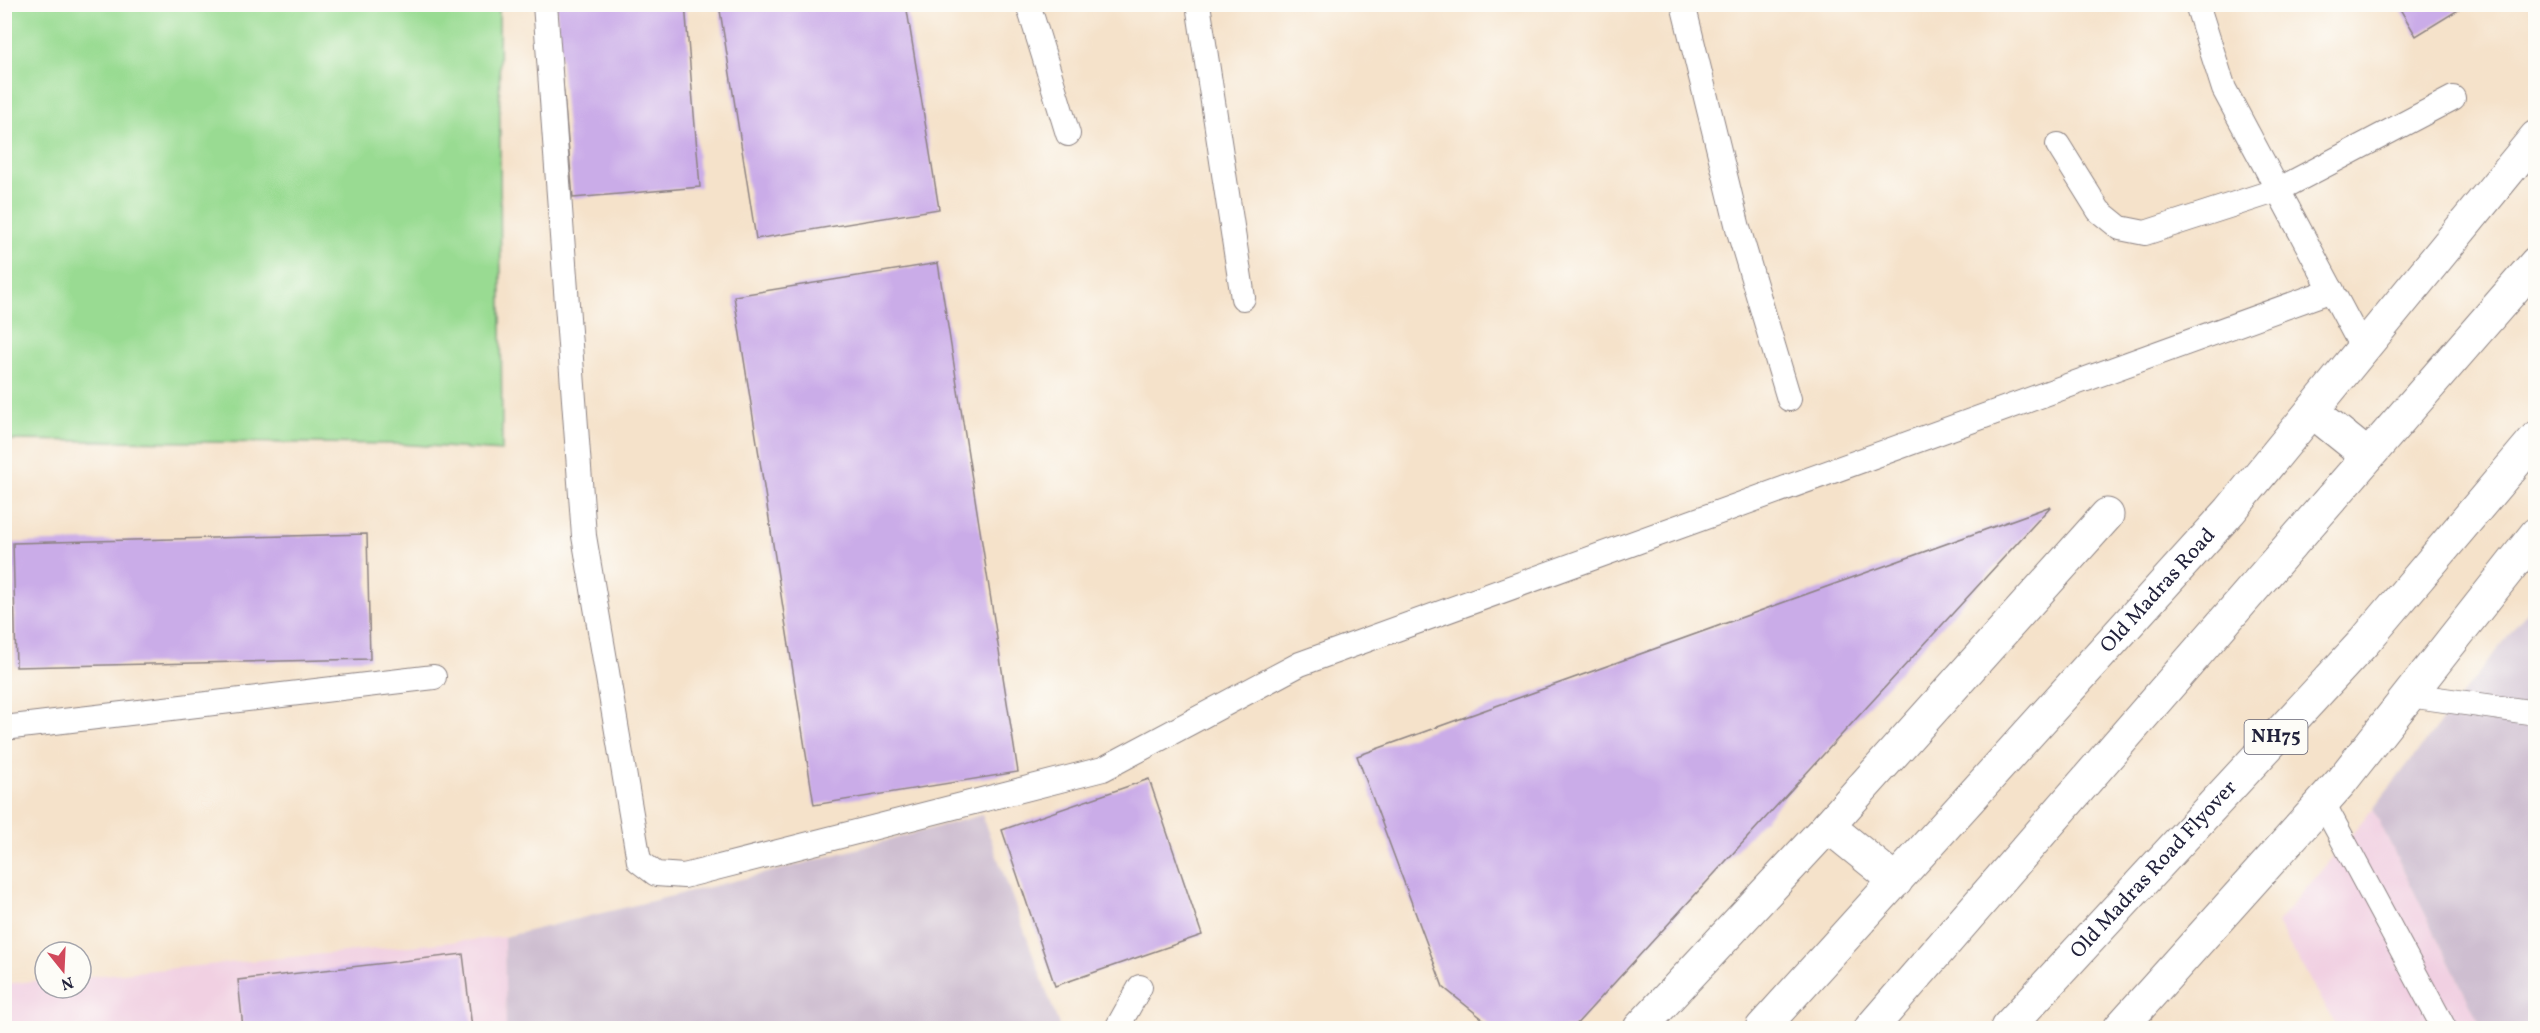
<svg xmlns="http://www.w3.org/2000/svg" width="2540" height="1033" viewBox="0 0 2540 1033" font-family="Vollkorn,serif">
<rect width="100%" height="100%" fill="#fdfcf7"/>
<filter id="ink" filterUnits="userSpaceOnUse"><feTurbulence type="fractalNoise" baseFrequency=".0167" numOctaves="2"/><feDisplacementMap in="SourceGraphic" scale="12" xChannelSelector="R" yChannelSelector="G"/><feConvolveMatrix kernelMatrix="1 2 1 2 8 2 1 2 1" color-interpolation-filters="sRGB"/></filter>
<filter id="wash" filterUnits="userSpaceOnUse"><feTurbulence type="fractalNoise" baseFrequency=".008" numOctaves="4" result="noise"/><feDisplacementMap in="SourceGraphic" scale="24" xChannelSelector="R" yChannelSelector="G"/><feGaussianBlur stdDeviation="1.35" result="paint"/><feColorMatrix in="noise" values="0 0 0 0 0 0 0 0 0 0 0 0 0 0 0 0 0 1.4 0 .05"/><feComposite in="paint" operator="in"/></filter>
<g filter="url(#wash)">
<rect width="100%" height="100%" fill="#f5e2ca"/>
<!-- built -->
<g fill="#f1d0e2">
<polygon points="2373,809 2482,1028 2338,1028 2277,923"/>
<polygon points="504,937 506,1028 5,1028 4,984 45,980 45,988 81,988 81,977"/>
</g>
<!-- industrial -->
<g fill="#cebed0">
<polygon points="2535,601 2535,1028 2482,1028 2373,809"/>
<polygon points="982,815 1060,1028 506,1028 504,937 779,870"/>
</g>
<!-- green -->
<polygon fill="#99db92" stroke="#5e7e66" stroke-width="1.5" points="5,4 499,5 502,451 398,444 5,440"/>
<g id="blocks">
<!-- building -->
<g fill="#caace8">
<polygon points="556,4 685,4 700,187 573,198"/>
<polygon points="719,4 906,4 939,209 756,239"/>
<polygon points="2397,4 2468,4 2416,36"/>
<polygon points="938,263 1018,772 814,805 734,296"/>
<polygon points="2051,506 1573,1028 1494,1028 1443,987 1357,756"/>
<polygon points="367,534 370,659 16,667 13,543"/>
<polygon points="1149,779 1202,935 1055,986 1002,830"/>
<polygon points="463,954 472,1028 243,1028 238,980"/>
</g>
</g>
</g>
<g filter="url(#ink)">
<use href="#blocks" fill-opacity="0" stroke="#8c8282" stroke-width="1.5"/>
<g fill="none" stroke-linecap="round" stroke-linejoin="round">
<defs>
<g id="service">
<polyline points="545,4 584,536 639,861 656,874 684,876 1103,769 1300,664 2332,290"/>
<polyline points="1028,4 1068,134"/>
<polyline points="1198,4 1243,298"/>
<polyline points="1683,4 1738,228 1789,399"/>
<polyline points="2197,4 2224,89 2363,349"/>
<polyline points="2058,145 2099,211 2120,228 2145,233 2278,190 2453,98"/>
<polyline points="2409,695 2536,713"/>
<polyline points="4,728 434,677"/>
<polyline points="2323,803 2444,1028"/>
<polyline points="1117,1028 1140,987"/>
</g>
<g id="minor">
<polyline points="1828,826 2107,515"/>
<polyline points="1640,1028 1828,826 1896,881"/>
</g>
<g id="primary">
<path id="s1" d="M1762,1028L2230,511L2536,137"/>
<polyline points="2120,1028 2340,783 2536,534"/>
</g>
<g id="trunk">
<polyline points="2312,411 2368,456"/>
<polyline points="1871,1028 2536,263"/>
<path id="s2" d="M2007,1028L2364,642L2536,438"/>
</g>
</defs>
<!-- service casing -->
<use href="#service" stroke="#8c8282" stroke-width="26"/>
<!-- minor casing -->
<use href="#minor" stroke="#8c8282" stroke-width="35"/>
<!-- primary casing -->
<use href="#primary" stroke="#8c8282" stroke-width="35"/>
<!-- trunk casing -->
<use href="#trunk" stroke="#8c8282" stroke-width="35"/>
<!-- service -->
<use href="#service" stroke="#fff" stroke-width="24"/>
<!-- minor -->
<use href="#minor" stroke="#fff" stroke-width="33"/>
<!-- primary -->
<use href="#primary" stroke="#fff" stroke-width="33"/>
<!-- trunk -->
<use href="#trunk" stroke="#fff" stroke-width="33"/>
</g>
</g>
<g text-anchor="middle" dominant-baseline="central" stroke-width="4.5" stroke-linejoin="round" paint-order="stroke">
<!-- shield labels -->
<rect fill="#fdfcf7" stroke="#646373" stroke-width="1.5" x="2244.5" y="720" width="63" height="34" rx="4.5"/>
<g font-size="20" font-weight="bold" fill="#22223b">
<text x="2276" y="737">NH75</text>
</g>
<!-- street labels -->
<g font-size="21" fill="#22223b" stroke="#fdfcf7">
<text stroke="none"><textPath href="#s1" startOffset="590">Old Madras Road</textPath></text>
<text stroke="none"><textPath href="#s2" startOffset="216">Old Madras Road Flyover</textPath></text>
</g>
</g>
<!-- margin -->
<rect width="2540" height="1033" fill="none" stroke="#fdfcf7" stroke-width="24"/>
<!-- north arrow -->
<g transform="translate(63 970) rotate(162)"><circle r="28" fill="#fdfcf7" stroke="#a5a5ac" stroke-width="1.5"/>
<path d="M0-4.5L10 22L0 15L-10 22Z" fill="#d1495b"/>
<text y="-9" font-size="16" font-weight="bold" text-anchor="middle" fill="#22223b">N</text>
</g>
</svg>
